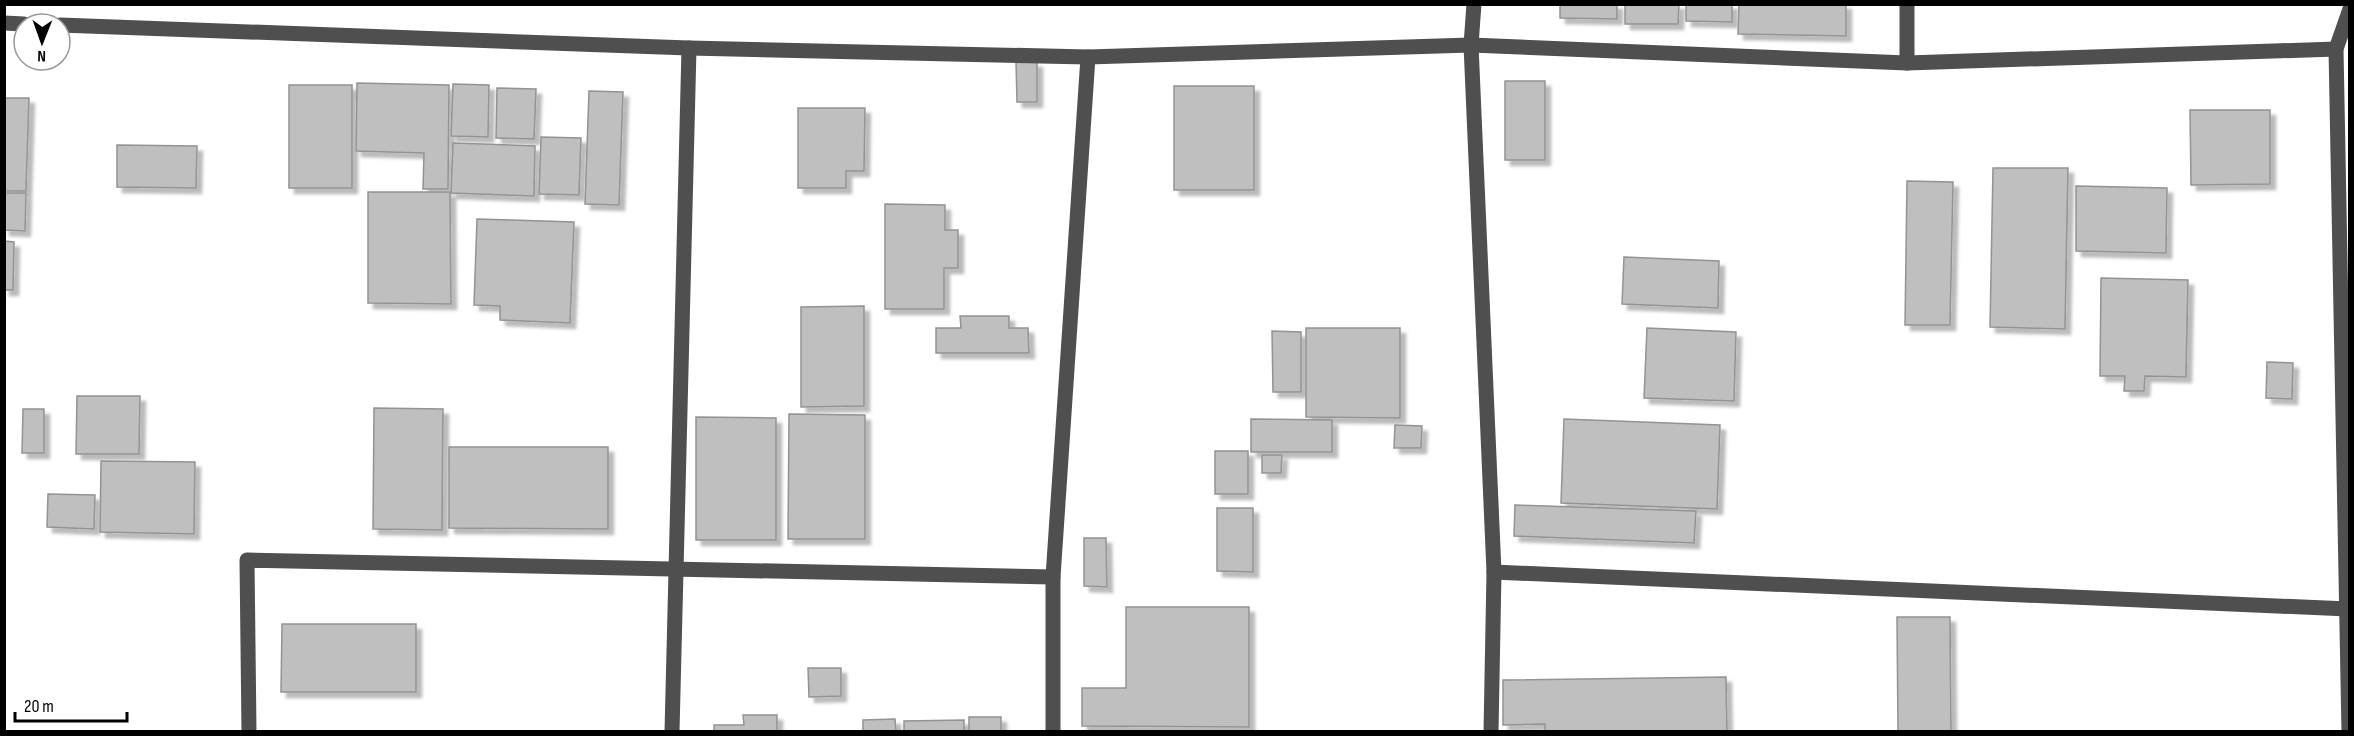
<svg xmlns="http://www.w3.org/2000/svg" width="2354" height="736" viewBox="0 0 2354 736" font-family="'Sofia Sans Condensed',sans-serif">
<defs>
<filter id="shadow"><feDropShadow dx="5.5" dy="5.5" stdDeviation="1.5" flood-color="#0004"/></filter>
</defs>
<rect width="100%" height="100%" fill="#fff"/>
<!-- building -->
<g fill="#bfbfbf" stroke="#939393" stroke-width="1.5" filter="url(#shadow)">
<polygon points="1560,4 1617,4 1617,19 1560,18"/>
<polygon points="1625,4 1679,4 1678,24 1625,24"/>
<polygon points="1686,4 1732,4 1732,22 1686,21"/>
<polygon points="1739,4 1846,4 1846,36 1738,34"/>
<polygon points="1016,62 1037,62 1037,102 1017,102"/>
<rect x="1505" y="81" width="40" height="79"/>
<polygon points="357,83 449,85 448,189 423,189 424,153 356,151"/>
<polygon points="453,84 489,85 488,137 451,136"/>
<rect x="289" y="85" width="63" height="103"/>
<rect x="1174" y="86" width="80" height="104"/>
<polygon points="497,88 536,89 534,139 496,138"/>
<polygon points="589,91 623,92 619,205 585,204"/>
<polygon points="4,98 29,98 26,191 4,191"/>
<polygon points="798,108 865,108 864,171 846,171 846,188 798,188"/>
<polygon points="2190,110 2270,110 2270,184 2191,185"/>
<polygon points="541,137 581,138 579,195 539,194"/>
<polygon points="453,143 535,146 534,196 451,193"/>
<polygon points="117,145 197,146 196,188 117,187"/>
<polygon points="1993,168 2068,168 2065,329 1990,327"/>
<polygon points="1907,181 1953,182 1950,325 1905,325"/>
<polygon points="2076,186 2167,188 2166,253 2076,251"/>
<polygon points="368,192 450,192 451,304 368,303"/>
<polygon points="4,193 26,193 25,231 4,230"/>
<polygon points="885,204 945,205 945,230 958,230 958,268 944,268 944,309 885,309"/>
<polygon points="477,219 574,222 570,323 500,320 500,306 474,305"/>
<polygon points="4,241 14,242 13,290 4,290"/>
<polygon points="1624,257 1719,261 1718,308 1622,304"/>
<polygon points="2101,278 2188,280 2186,377 2145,376 2144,391 2124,391 2125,376 2100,376"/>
<polygon points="864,306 864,406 801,407 801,307"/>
<polygon points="960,316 1009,316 1009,328 1028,328 1029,353 936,353 936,328 961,328"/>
<polygon points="1306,328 1400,328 1400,418 1306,417"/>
<polygon points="1647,328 1736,332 1734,401 1644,398"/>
<polygon points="1272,331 1301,332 1301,392 1273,392"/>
<polygon points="2267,362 2293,363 2292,399 2266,398"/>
<polygon points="77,396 140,396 139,454 76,454"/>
<polygon points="374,408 443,409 442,530 373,529"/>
<polygon points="23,409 44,409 44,453 22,453"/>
<polygon points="789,414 865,415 865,539 788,539"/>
<polygon points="696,417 776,418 776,540 696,540"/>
<polygon points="1251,419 1332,420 1332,452 1251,452"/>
<polygon points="1564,419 1720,425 1717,509 1561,503"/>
<polygon points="1395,425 1422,426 1421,448 1394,448"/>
<polygon points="449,447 608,447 608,529 449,528"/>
<rect x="1215" y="451" width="33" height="43"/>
<polygon points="1262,455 1282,455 1281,473 1262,473"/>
<polygon points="101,461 195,462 194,534 100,532"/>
<polygon points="48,494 95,495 94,529 47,527"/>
<polygon points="1515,505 1696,511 1694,543 1514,536"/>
<polygon points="1217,508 1253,508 1253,572 1217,571"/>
<polygon points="1084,538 1106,538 1107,587 1084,586"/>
<polygon points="1126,607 1249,607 1249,727 1082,726 1082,688 1126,688"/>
<polygon points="1897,617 1950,617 1951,732 1898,732"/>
<polygon points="282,624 416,624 416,692 281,692"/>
<polygon points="808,668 841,668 841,696 809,697"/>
<polygon points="1726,677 1727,732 1545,732 1545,724 1503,725 1503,680"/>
<polygon points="743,715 777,715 777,732 714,732 714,725 744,725"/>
<rect x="969" y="717" width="32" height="15"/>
<polygon points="895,719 896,732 863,732 863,720"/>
<polygon points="964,720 964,732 904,732 904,721"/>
</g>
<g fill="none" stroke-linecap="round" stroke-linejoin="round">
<!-- minor -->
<g stroke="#4f4f4f" stroke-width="15">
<polyline points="1474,4 1471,45 1494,572 1491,732"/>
<polyline points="1907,4 1907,63"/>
<polyline points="4,23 24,24"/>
<polyline points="60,25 689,48 1088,57 1471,45 1907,63 2336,49"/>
<polyline points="1494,572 2348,609"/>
<polyline points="249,732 247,560 1053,577"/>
<polyline points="672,732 689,48"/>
<polyline points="1053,732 1053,577 1088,57"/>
<polyline points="2349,732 2336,49 2350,9"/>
</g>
</g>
<!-- border -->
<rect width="2354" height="736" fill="none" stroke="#000000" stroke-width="12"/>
<!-- north arrow -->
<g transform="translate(42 42) rotate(181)"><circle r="28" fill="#ffffff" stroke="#999999" stroke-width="1.5"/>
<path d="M0-4.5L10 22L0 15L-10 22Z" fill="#000000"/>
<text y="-9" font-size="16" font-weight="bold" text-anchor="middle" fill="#000000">N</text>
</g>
<!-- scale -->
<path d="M15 712v9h112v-9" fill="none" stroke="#000000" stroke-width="3"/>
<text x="24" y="712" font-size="18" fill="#000000" stroke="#ffffff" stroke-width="4.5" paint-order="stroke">20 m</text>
</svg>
